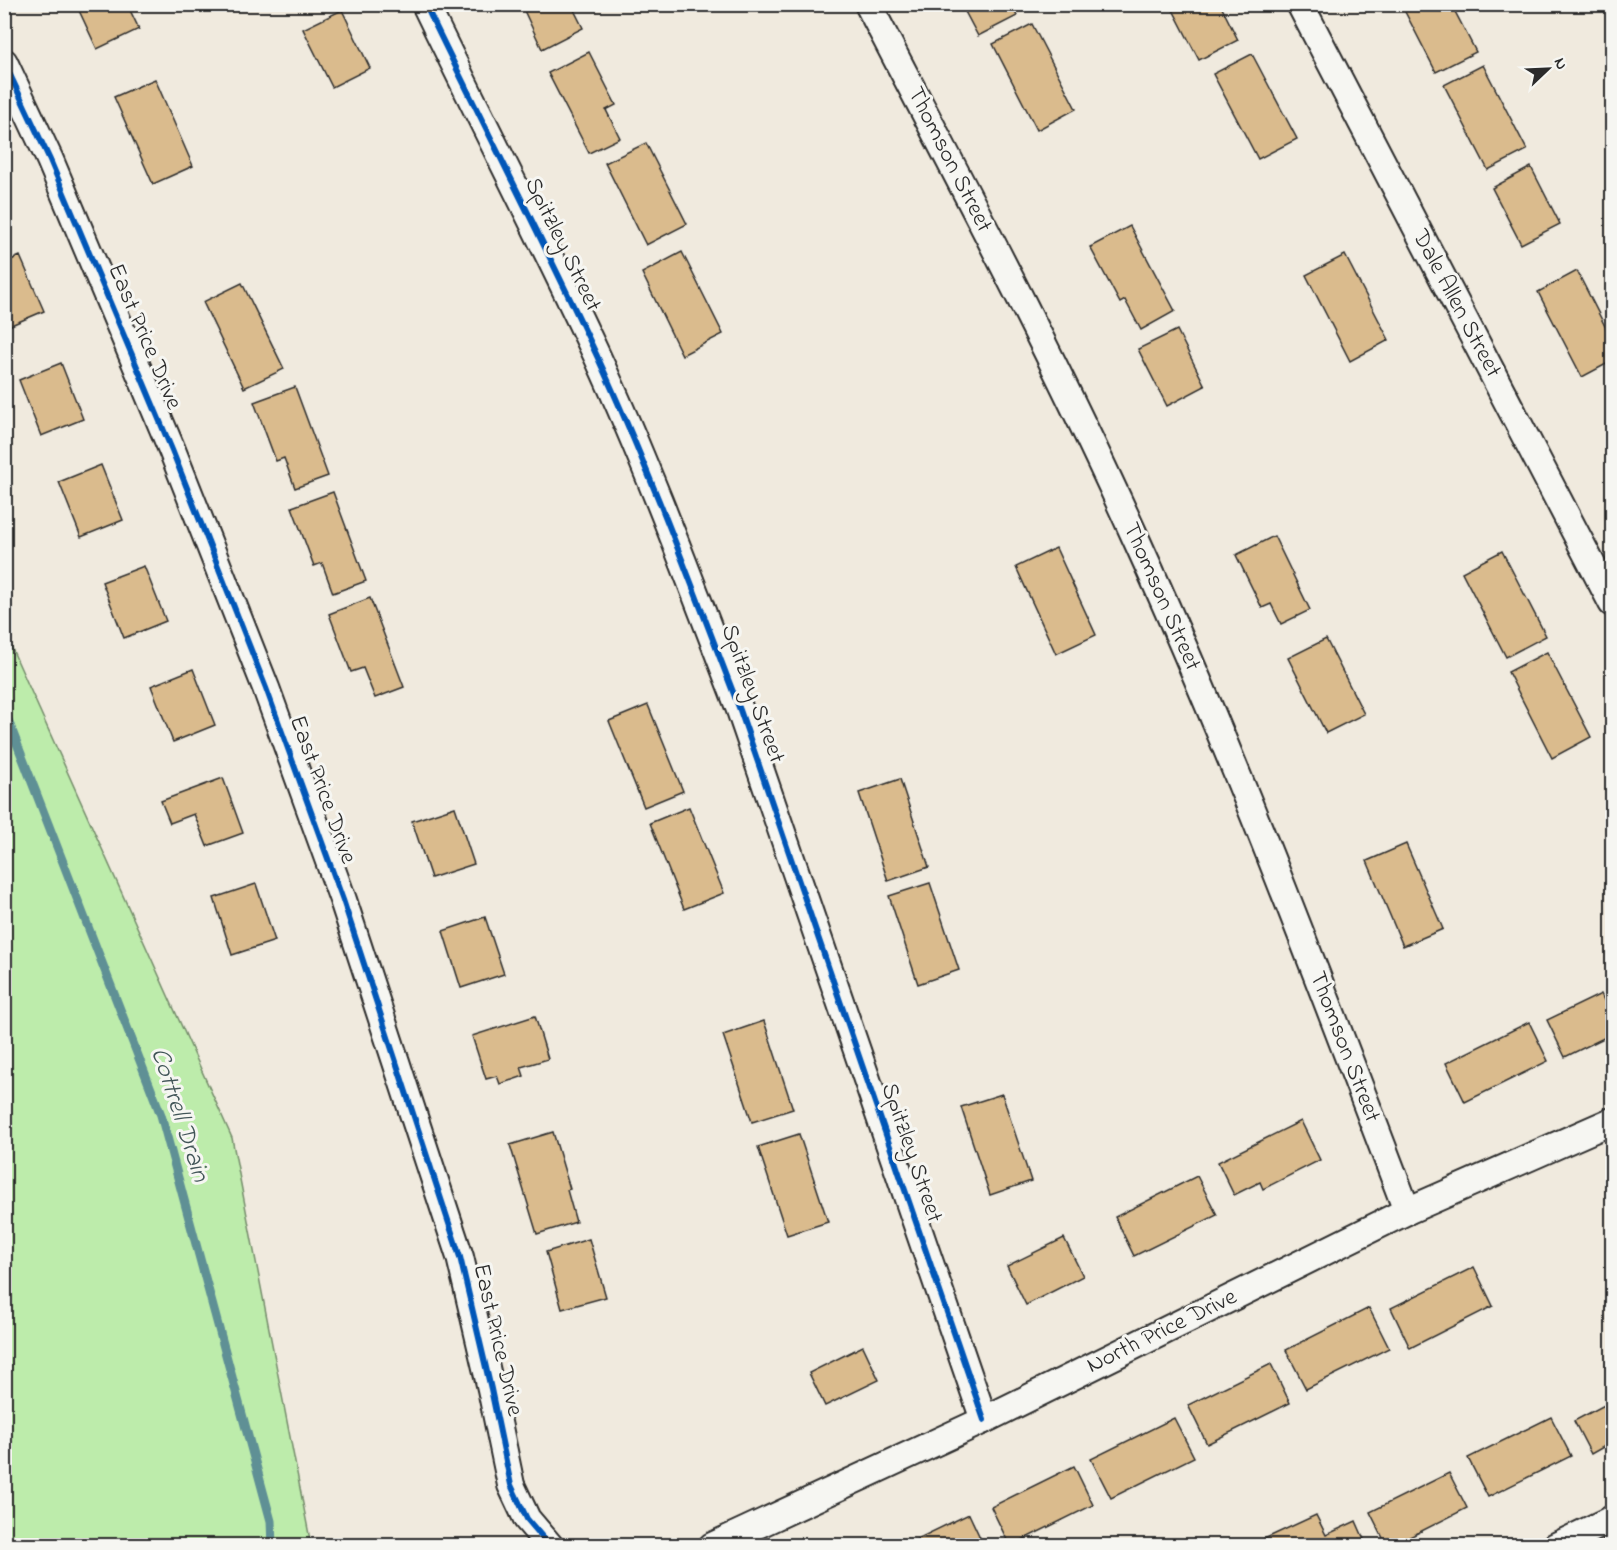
<svg xmlns="http://www.w3.org/2000/svg" width="1617" height="1550" viewBox="0 0 1617 1550" font-family="'Indie Flower',sans-serif">
<rect width="100%" height="100%" fill="#f0eade"/>
<filter id="ink" filterUnits="userSpaceOnUse"><feTurbulence type="fractalNoise" baseFrequency=".0167" numOctaves="2"/><feDisplacementMap in="SourceGraphic" scale="12" xChannelSelector="R" yChannelSelector="G"/><feConvolveMatrix kernelMatrix="1 2 1 2 8 2 1 2 1" color-interpolation-filters="sRGB"/></filter>
<g filter="url(#ink)">
<!-- green -->
<polygon fill="#bdecab" stroke="#748c6b" stroke-width="1.5" points="4,631 232,1138 311,1545 5,1545"/>
<g fill="none" stroke-linecap="round" stroke-linejoin="round">
<!-- stream -->
<polyline stroke="#5f9095" stroke-width="9" points="4,710 161,1115 271,1521 272,1546"/>
</g>
<!-- building -->
<g fill="#dabb8d" stroke="#2b2b2b" stroke-width="1.5">
<polygon points="76,4 127,4 139,29 97,49"/>
<polygon points="521,4 571,4 583,28 542,49"/>
<polygon points="961,4 1011,4 1017,16 978,36"/>
<polygon points="1170,4 1220,4 1238,40 1199,60"/>
<polygon points="1401,4 1451,4 1476,52 1436,72"/>
<polygon points="342,10 370,68 332,87 303,29"/>
<polygon points="1032,24 1076,109 1037,130 993,44"/>
<polygon points="589,52 616,105 606,110 620,138 589,153 548,73"/>
<polygon points="1252,54 1297,139 1258,159 1213,74"/>
<polygon points="1483,65 1527,150 1488,170 1444,85"/>
<polygon points="155,79 193,166 153,184 114,97"/>
<polygon points="646,143 687,224 646,245 605,163"/>
<polygon points="1531,167 1560,224 1521,244 1492,188"/>
<polygon points="1130,226 1175,311 1141,330 1125,300 1120,303 1090,247"/>
<polygon points="682,252 723,334 682,355 642,273"/>
<polygon points="1345,255 1389,340 1350,361 1306,275"/>
<polygon points="20,256 44,311 4,328 4,263"/>
<polygon points="1577,271 1612,340 1612,361 1582,377 1538,292"/>
<polygon points="242,283 284,369 244,388 203,302"/>
<polygon points="1177,330 1205,386 1167,406 1138,349"/>
<polygon points="61,363 83,419 41,436 19,380"/>
<polygon points="295,387 328,476 295,488 284,458 276,461 254,402"/>
<polygon points="101,465 123,520 81,537 59,482"/>
<polygon points="333,492 366,581 333,593 322,563 314,566 292,507"/>
<polygon points="1274,536 1310,610 1281,624 1271,604 1262,608 1236,555"/>
<polygon points="1056,548 1096,635 1056,654 1016,567"/>
<polygon points="1502,551 1546,636 1506,657 1462,572"/>
<polygon points="144,566 166,621 124,638 102,582"/>
<polygon points="370,598 404,687 375,698 363,668 351,672 329,614"/>
<polygon points="1326,639 1364,714 1326,733 1288,658"/>
<polygon points="1547,652 1591,737 1552,758 1508,672"/>
<polygon points="193,669 215,725 173,742 151,686"/>
<polygon points="648,705 683,791 644,807 609,721"/>
<polygon points="223,778 243,833 207,846 194,814 170,823 161,801"/>
<polygon points="900,779 929,867 888,881 859,793"/>
<polygon points="455,807 474,864 431,878 412,821"/>
<polygon points="689,807 724,893 684,909 650,823"/>
<polygon points="1406,844 1443,929 1403,946 1367,861"/>
<polygon points="930,883 959,970 918,984 889,896"/>
<polygon points="256,884 275,941 232,955 214,898"/>
<polygon points="485,917 504,974 461,988 443,931"/>
<polygon points="1601,994 1612,1017 1612,1034 1565,1057 1547,1020"/>
<polygon points="535,1016 548,1059 521,1067 524,1076 500,1084 497,1076 486,1079 472,1036"/>
<polygon points="764,1021 793,1109 752,1122 723,1035"/>
<polygon points="1529,1022 1548,1061 1465,1102 1446,1063"/>
<polygon points="1002,1094 1031,1181 990,1195 961,1107"/>
<polygon points="1301,1121 1320,1160 1263,1189 1260,1182 1234,1195 1218,1162"/>
<polygon points="553,1132 570,1189 567,1190 576,1222 537,1234 510,1145"/>
<polygon points="799,1134 828,1222 787,1235 758,1147"/>
<polygon points="1197,1176 1217,1215 1134,1256 1115,1217"/>
<polygon points="1064,1238 1083,1276 1026,1305 1007,1266"/>
<polygon points="589,1239 606,1297 562,1309 546,1252"/>
<polygon points="1474,1267 1493,1306 1410,1348 1391,1308"/>
<polygon points="1369,1308 1389,1348 1306,1389 1286,1350"/>
<polygon points="863,1346 879,1380 825,1406 809,1373"/>
<polygon points="1271,1364 1290,1403 1207,1444 1188,1405"/>
<polygon points="1612,1401 1612,1442 1591,1454 1574,1421"/>
<polygon points="1551,1417 1571,1456 1488,1497 1468,1458"/>
<polygon points="1174,1418 1194,1457 1111,1498 1091,1459"/>
<polygon points="1074,1466 1093,1505 1010,1546 991,1507"/>
<polygon points="1449,1473 1467,1508 1392,1546 1387,1546 1370,1512"/>
<polygon points="969,1514 984,1546 918,1546 915,1540"/>
<polygon points="1316,1515 1326,1535 1356,1521 1367,1546 1262,1546 1260,1541"/>
</g>
<g fill="none" stroke-linecap="round" stroke-linejoin="round">
<defs>
<g id="street">
<path d="M425,4C482,122 542,238 597,356C650,471 694,591 740,710L984,1420"/>
<path d="M868,4C960,181 1054,357 1136,539C1236,759 1321,985 1407,1211"/>
<polyline points="1300,4 1612,603"/>
<polyline points="4,62 50,160 172,450 266,688 343,900 460,1257 491,1389 511,1485 527,1519 550,1546"/>
<polyline points="712,1546 984,1420 1407,1211 1612,1121"/>
<polyline points="1556,1546 1612,1519"/>
</g>
</defs>
<!-- street casing -->
<use href="#street" stroke="#2b2b2b" stroke-width="30"/>
<!-- street -->
<use href="#street" stroke="#f6f6f2" stroke-width="26"/>
<defs>
<g id="cycleway">
<path d="M425,4C482,122 542,238 597,356C650,471 694,591 740,710L984,1420"/>
<polyline points="4,62 50,160 172,450 266,688 343,900 460,1257 491,1389 511,1485 527,1519 550,1546"/>
</g>
</defs>
<!-- cycleway casing -->
<use href="#cycleway" stroke="#f6f6f2" stroke-width="10"/>
<!-- cycleway -->
<use href="#cycleway" stroke="#0057b8" stroke-width="6"/>
</g>
</g>
<g text-anchor="middle" dominant-baseline="central" stroke-width="6" stroke-linejoin="round" paint-order="stroke">
<!-- street labels -->
<g font-size="24" fill="#2b2b2b" stroke="#f6f6f2">
<text transform="translate(949 160) rotate(63)">Thomson Street</text>
<text transform="translate(562 245) rotate(64)">Spitzley Street</text>
<text transform="translate(1456 304) rotate(62)">Dale Allen Street</text>
<text transform="translate(144 337) rotate(67)">East Price Drive</text>
<text transform="translate(1161 597) rotate(66)">Thomson Street</text>
<text transform="translate(752 694) rotate(70)">Spitzley Street</text>
<text transform="translate(322 790) rotate(70)">East Price Drive</text>
<text transform="translate(1344 1047) rotate(69)">Thomson Street</text>
<text transform="translate(911 1153) rotate(71)">Spitzley Street</text>
<text transform="translate(1162 1332) rotate(-26)">North Price Drive</text>
<text transform="translate(497 1340) rotate(77)">East Price Drive</text>
</g>
<!-- water labels -->
<g font-size="26" font-style="italic" fill="#415557" stroke="#f6f6f2">
<text transform="translate(179 1115) rotate(72)">Cottrell Drain</text>
</g>
</g>
<!-- margin -->
<rect width="1617" height="1550" fill="none" stroke="#f6f6f2" stroke-width="24"/>
<rect x="12" y="12" width="1593" height="1526" fill="none" stroke="#2b2b2b" stroke-width="2" filter="url(#ink)"/>
<!-- north arrow -->
<g transform="translate(1548 69) rotate(67)" stroke="#f6f6f2" stroke-width="4.5" paint-order="stroke">
<path d="M0-4.5L10 22L0 15L-10 22Z" fill="#2b2b2b"/>
<text y="-9" font-size="16" font-weight="bold" text-anchor="middle" fill="#2b2b2b">N</text>
</g>
</svg>
